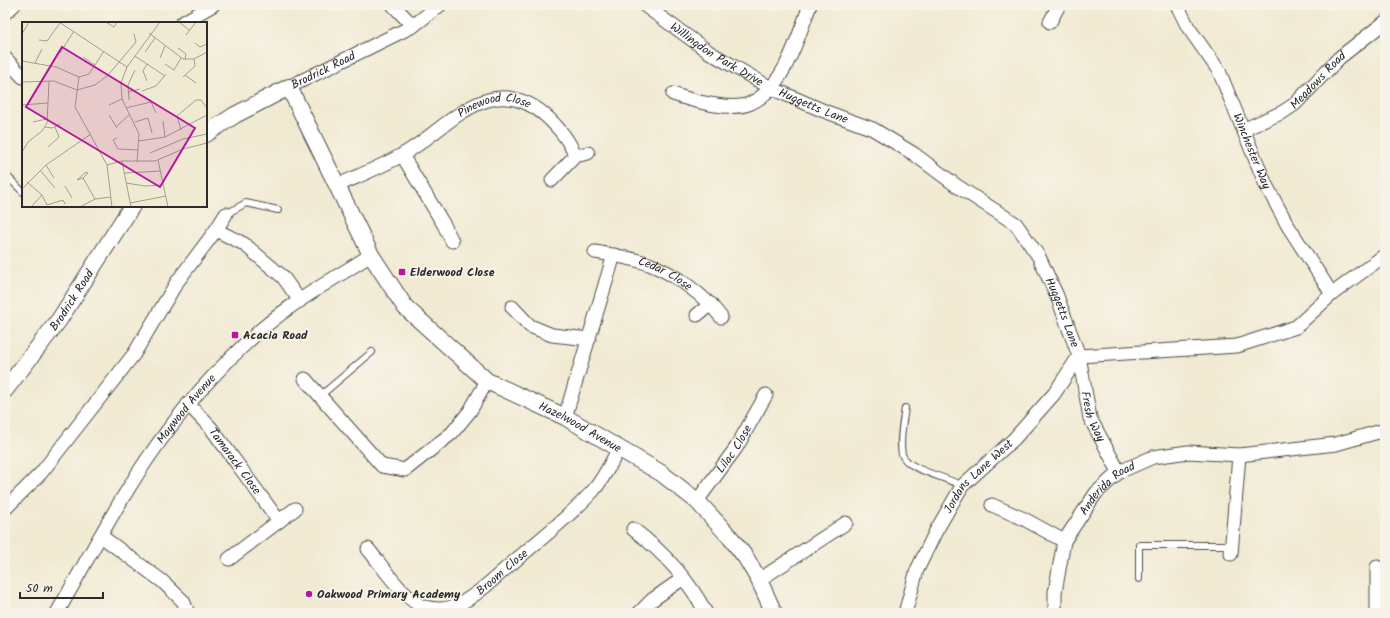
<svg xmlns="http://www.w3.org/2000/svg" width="1390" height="618" viewBox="0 0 1390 618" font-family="Kalam,sans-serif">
<rect width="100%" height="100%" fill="#f7f3e8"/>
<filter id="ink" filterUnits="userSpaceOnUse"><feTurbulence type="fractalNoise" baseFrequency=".025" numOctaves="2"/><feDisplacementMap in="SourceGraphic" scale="8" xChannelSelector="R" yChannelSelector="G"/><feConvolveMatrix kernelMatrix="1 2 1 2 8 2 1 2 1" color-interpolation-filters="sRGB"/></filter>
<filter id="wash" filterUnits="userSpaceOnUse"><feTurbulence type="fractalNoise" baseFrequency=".012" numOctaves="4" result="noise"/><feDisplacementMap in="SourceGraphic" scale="16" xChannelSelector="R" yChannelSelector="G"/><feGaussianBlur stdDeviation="0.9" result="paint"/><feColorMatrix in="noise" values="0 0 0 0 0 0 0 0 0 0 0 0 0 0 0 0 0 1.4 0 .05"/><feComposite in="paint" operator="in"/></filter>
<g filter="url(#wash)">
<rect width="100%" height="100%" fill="#f1ead3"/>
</g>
<g filter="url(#ink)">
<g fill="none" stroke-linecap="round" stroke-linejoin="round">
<defs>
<g id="service">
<polyline points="5,174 23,192"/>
<polyline points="226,214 246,203 278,210"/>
<polyline points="320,396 372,352"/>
<path d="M905,408C903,422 899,440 902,454C906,470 948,477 962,486"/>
<polyline points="1139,579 1139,545 1232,545"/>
</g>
<g id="minor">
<polyline points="393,5 413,26"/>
<path id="s1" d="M644,5L709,52L771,88L824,111L873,129L914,154L957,186L1016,224L1039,257L1057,296L1079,356L1090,418L1119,472"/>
<path id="s2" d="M1177,5L1188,27L1219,71L1266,185L1288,226L1332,294"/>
<polyline points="5,13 14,5"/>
<polyline points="1050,22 1059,5"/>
<polyline points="182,23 213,5"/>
<polyline points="5,58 23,77"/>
<path id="s3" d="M289,87L413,26L440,5"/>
<path d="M673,94C692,101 733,112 751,103C784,88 798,37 810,5"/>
<path id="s4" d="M1245,129L1283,112L1295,104L1339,58L1385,22"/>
<polyline points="402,155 444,225 452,241"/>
<polyline points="575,156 588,153"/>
<path id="s5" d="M336,186C358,176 381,167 402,155C448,129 489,68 545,115C556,125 570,141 575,156L552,180"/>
<polyline points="216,230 244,244 283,277 300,301"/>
<path id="s6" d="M595,252C613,255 632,258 649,264C675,274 704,295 721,317"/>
<polyline points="512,307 530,326 552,335 589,339"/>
<polyline points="697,315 711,304"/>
<polyline points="1079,356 1237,346 1296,327 1332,294 1385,255"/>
<polyline points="305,379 382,466 405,470 452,433 470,411 487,381"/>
<path id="s7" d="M188,404L211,428L279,521"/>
<polyline points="565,417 614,255"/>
<path id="s8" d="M697,501L736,448L766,395"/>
<polyline points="992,505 1024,519 1064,541"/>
<polyline points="5,509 41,473 134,354 177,282 216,230 226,214"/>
<path d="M633,529C662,551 689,580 706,613"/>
<polyline points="101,536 162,581 183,601 188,613"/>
<path id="s9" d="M368,549C381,564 405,602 425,607C433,609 443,610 452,607C473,600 493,579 510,565C538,541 567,519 592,492C603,480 611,463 619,448"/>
<polyline points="1231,554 1239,455"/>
<polyline points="229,559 295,509"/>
<polyline points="759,580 846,523"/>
<path id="s10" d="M57,613C86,562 113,510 146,461C179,412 218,367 263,328C296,300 335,278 371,255"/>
<polyline points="639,613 652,600 682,579"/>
<path id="s11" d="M905,613L917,570L936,531L962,486L1014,439L1054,394L1079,356"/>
<path id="s12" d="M1055,613V592L1064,541L1096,493L1119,472L1153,457L1188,452L1239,455L1336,444L1385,430"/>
<polyline points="1377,613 1377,567"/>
</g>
<g id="tertiary">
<path id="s13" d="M206,134L235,115L289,87L371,255L405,307L487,381L565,417L661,473L697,501L730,537L746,558L759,580L774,613"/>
<path id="s14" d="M5,390L59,320L132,206"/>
</g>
</defs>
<!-- service casing -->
<use href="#service" stroke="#494844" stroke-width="8"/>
<!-- minor casing -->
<use href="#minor" stroke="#494844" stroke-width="15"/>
<!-- tertiary casing -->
<use href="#tertiary" stroke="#494844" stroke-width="18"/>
<!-- service -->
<use href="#service" stroke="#fff" stroke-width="6"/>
<!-- minor -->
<use href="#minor" stroke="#fff" stroke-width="13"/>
<!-- tertiary -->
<use href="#tertiary" stroke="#fff" stroke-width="16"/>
</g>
</g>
<!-- markers -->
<g fill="#b5179e" stroke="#f7f3e8" stroke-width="1.5">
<rect x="398" y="268" width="8" height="8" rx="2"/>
<rect x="231" y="331" width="8" height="8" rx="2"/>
<circle cx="309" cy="594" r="4"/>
</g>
<g text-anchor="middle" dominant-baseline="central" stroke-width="4" stroke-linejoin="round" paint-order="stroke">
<!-- street labels -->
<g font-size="12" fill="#2b2b2b" stroke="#f7f3e8">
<text stroke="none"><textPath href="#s1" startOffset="88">Willingdon Park Drive</textPath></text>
<text stroke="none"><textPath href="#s3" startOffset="38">Brodrick Road</textPath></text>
<text stroke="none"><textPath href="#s4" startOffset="89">Meadows Road</textPath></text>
<text stroke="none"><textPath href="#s1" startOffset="198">Huggetts Lane</textPath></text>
<text stroke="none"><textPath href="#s5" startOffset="181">Pinewood Close</textPath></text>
<text stroke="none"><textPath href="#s2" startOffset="165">Winchester Way</textPath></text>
<text stroke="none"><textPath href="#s6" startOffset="74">Cedar Close</textPath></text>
<text stroke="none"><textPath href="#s14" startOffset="112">Brodrick Road</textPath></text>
<text stroke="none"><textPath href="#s1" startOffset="534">Huggetts Lane</textPath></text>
<text stroke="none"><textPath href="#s10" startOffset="242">Maywood Avenue</textPath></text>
<text stroke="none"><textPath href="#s1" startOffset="643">Fresh Way</textPath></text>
<text stroke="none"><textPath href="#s13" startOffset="559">Hazelwood Avenue</textPath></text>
<text stroke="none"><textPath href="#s8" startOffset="64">Lilac Close</textPath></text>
<text stroke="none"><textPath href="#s7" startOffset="74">Tamarack Close</textPath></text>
<text stroke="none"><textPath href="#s11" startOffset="158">Jordans Lane West</textPath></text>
<text stroke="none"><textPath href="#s12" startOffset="142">Anderida Road</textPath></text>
<text stroke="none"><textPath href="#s9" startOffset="171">Broom Close</textPath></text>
</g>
<!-- poi labels -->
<g font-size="12" font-weight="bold" fill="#2b2b2b" stroke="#f7f3e8" text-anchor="start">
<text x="410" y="272">Elderwood Close</text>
<text x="243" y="335">Acacia Road</text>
<text x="317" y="594">Oakwood Primary Academy</text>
</g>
</g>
<!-- overview -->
<g transform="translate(22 22)">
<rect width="185" height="185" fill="#f1ead3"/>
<path fill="none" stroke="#a29e90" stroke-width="1" d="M37,0L105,45M84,0L92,5L95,0M157,0L167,8M127,11L161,37H172L185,30M0,12L7,0M164,13L174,0M17,18L25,19L38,1M173,21L178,25L185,22M156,26L164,32L163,37M123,30L133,16M38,31L52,9M113,34L143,54M61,35L73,43M138,36L143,24M0,39L34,45L57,55L67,52L82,29M13,41L20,27M143,42L152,48L159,36M163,53L174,61M57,55L53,85L85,143L90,185M161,55L173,44L172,37M125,59L121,49L125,42M0,60L32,59L55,68M55,68L73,63L86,53L114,20L112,12M120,69L134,64L144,52M106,70L118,67M107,78L106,63L113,48M0,83L26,81M87,83L100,77M104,86L129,80L134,91M87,93L95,106M141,99L143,115M11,100L25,97M113,100L126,96L130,111M23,105L30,106L38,102M94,105L108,92M159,108L155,94L174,78H179L185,86M95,116L91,118L96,127L116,128M117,119L143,115L185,93M26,125L37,115L33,105M0,130L6,120L20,109L25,101L27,60M128,131L161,117L185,112M136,138L146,185M100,139L109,185M115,140L117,112L100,77L99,61L105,45L138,0M24,143L32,156M85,143L100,139H133L161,127L185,121M18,148L33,166M103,151L138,149M61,156L66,151L64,150L55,158L61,156L73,177M5,160L20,173L25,183L41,178L43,182M104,161L123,164L141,163M43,164L50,176M0,167L24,143L69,112M108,181L144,174M9,185L20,173M58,185L73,177L89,175"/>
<path fill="#b5179e" fill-opacity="0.15" stroke="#b5179e" stroke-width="2" d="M40,25L173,106L138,165L4,85Z"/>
<rect width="185" height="185" fill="none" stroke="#2b2b2b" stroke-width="2"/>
</g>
<!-- margin -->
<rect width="1390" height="618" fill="none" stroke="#f7f3e8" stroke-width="20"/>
<!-- scale -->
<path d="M20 592v6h83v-6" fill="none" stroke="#2b2b2b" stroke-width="2"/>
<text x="26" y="592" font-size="12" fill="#2b2b2b" stroke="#f7f3e8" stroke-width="3" paint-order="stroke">50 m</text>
</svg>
